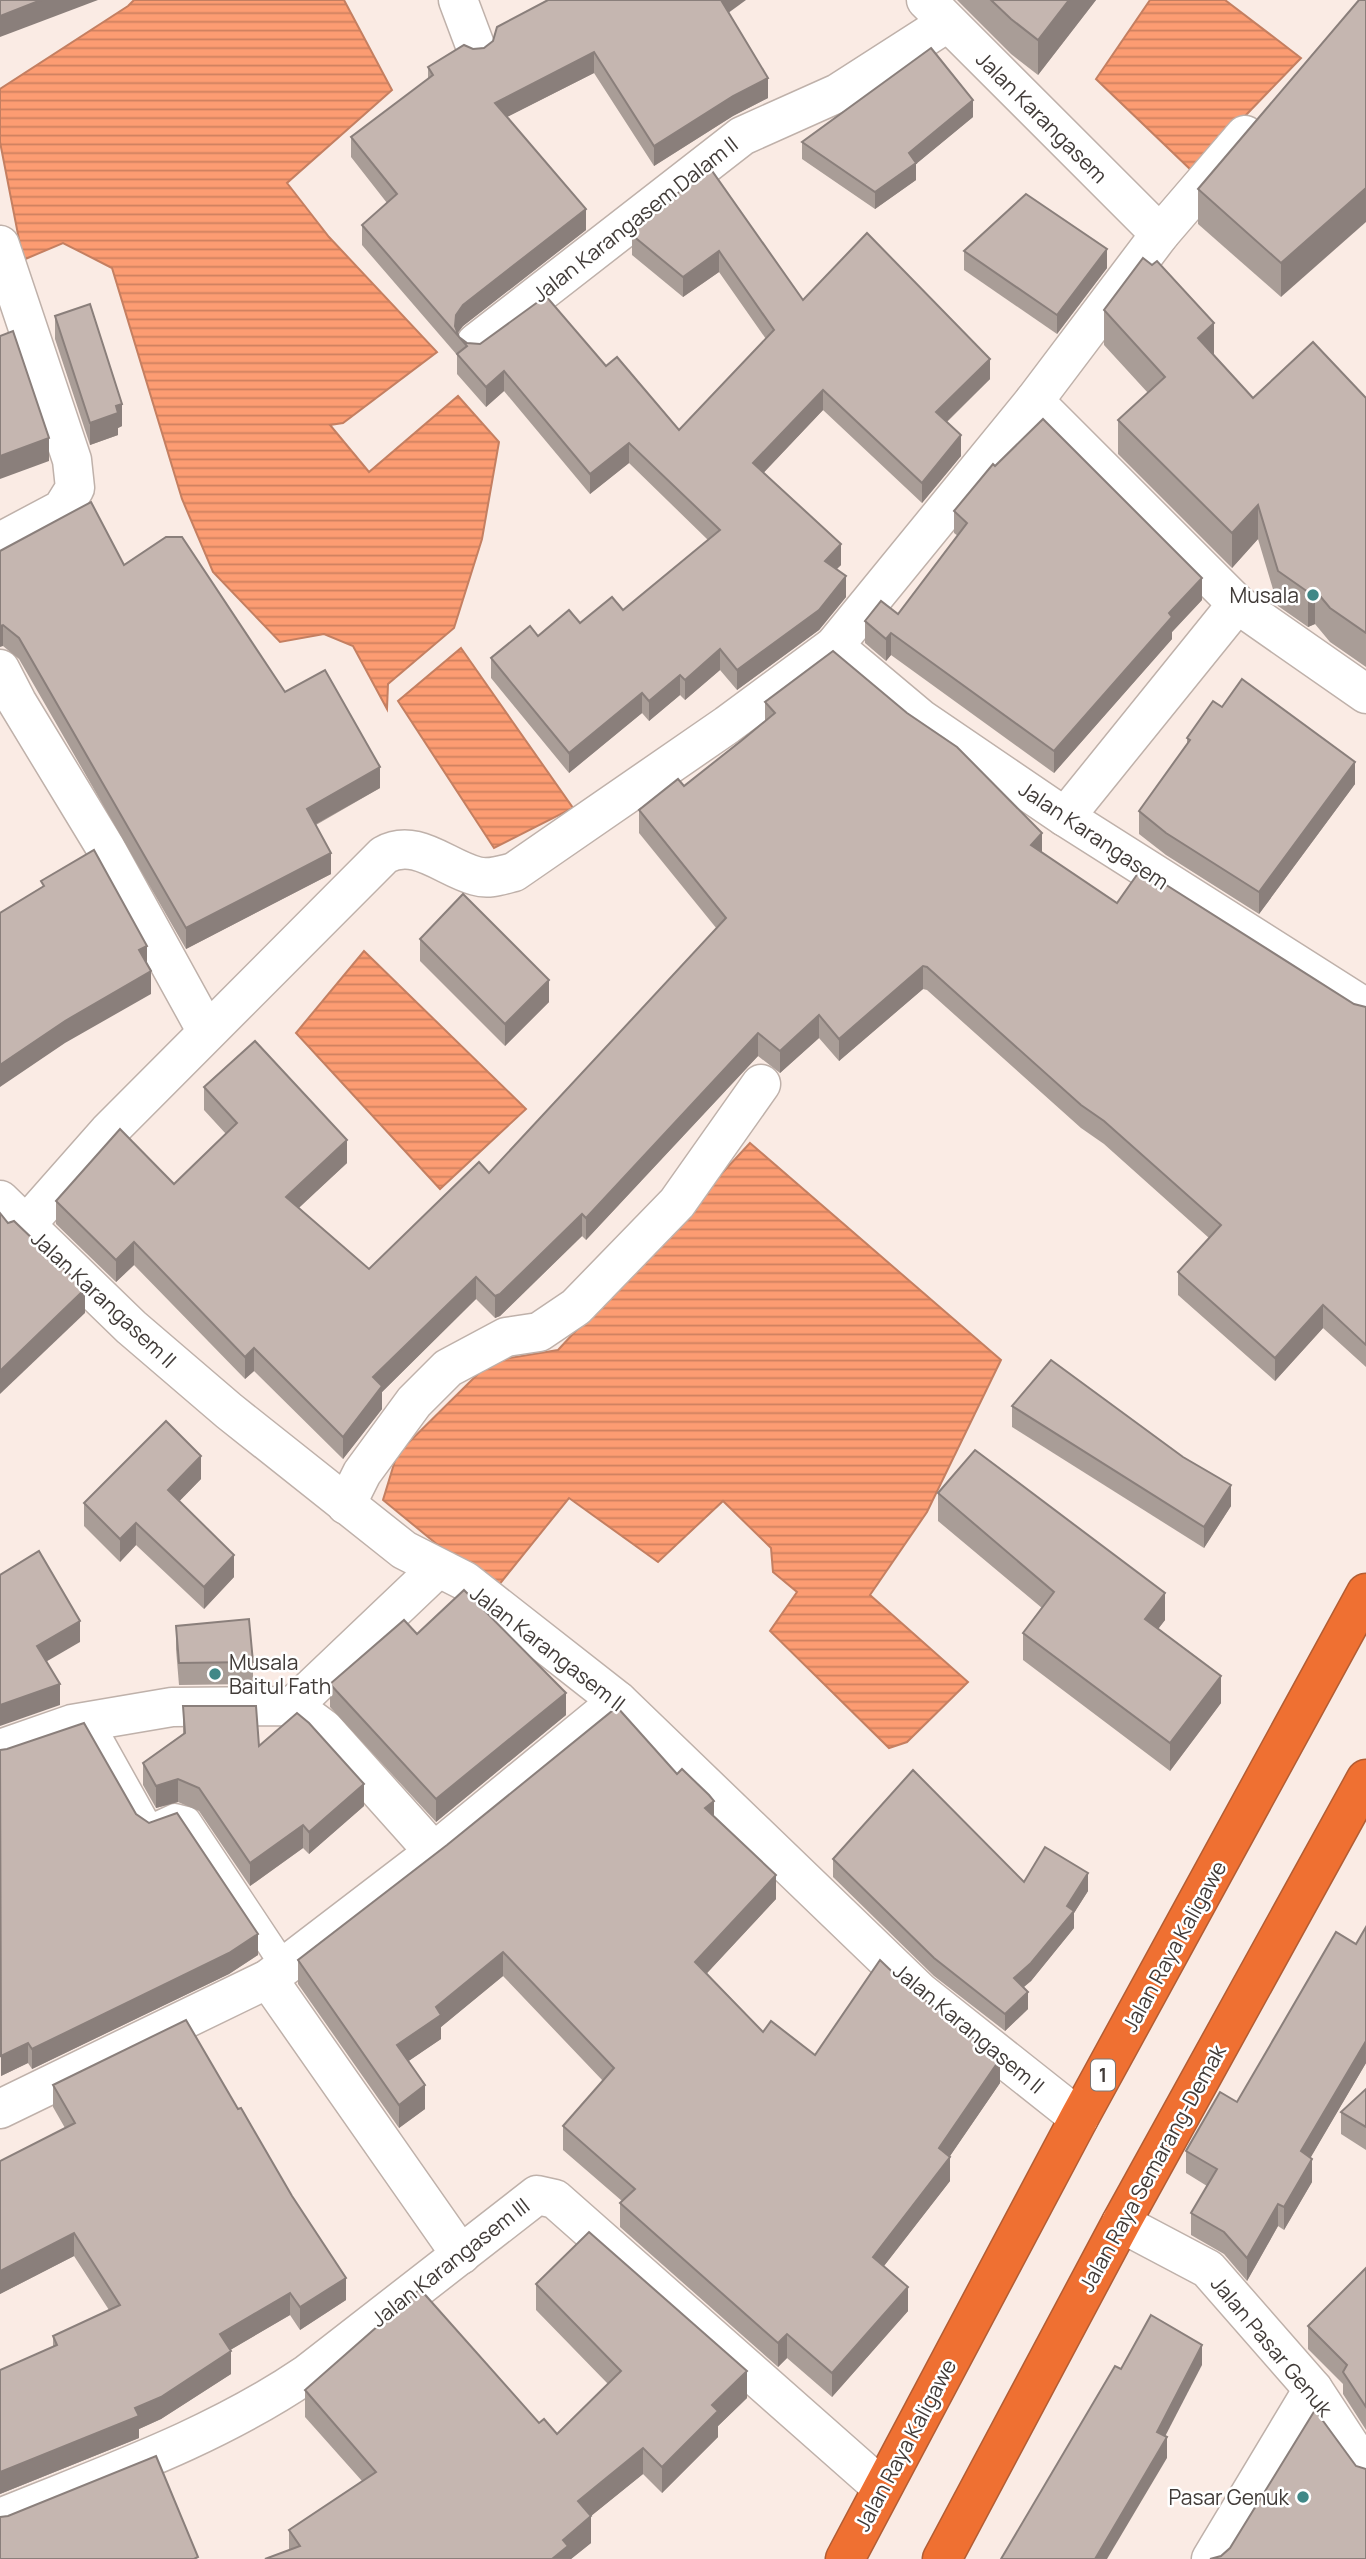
<svg xmlns="http://www.w3.org/2000/svg" width="1366" height="2559" viewBox="0 0 1366 2559" font-family="Manrope,sans-serif">
<defs>
<pattern id="water-rules" width="6" height="5" patternUnits="userSpaceOnUse" patternTransform="scale(1.75)"><rect width="6" height="5" fill="#fc9c72"/><path d="M0 2.5h6" fill="none" stroke="#ce805f"/></pattern>
</defs>
<rect width="100%" height="100%" fill="#faebe4"/>
<!-- water -->
<g fill="url(#water-rules)" stroke="#c47f61" stroke-width="2">
<polygon points="134,0 344,0 392,90 287,183 329,237 437,352 343,423 330,425 369,472 458,396 499,442 482,539 454,628 388,684 387,709 353,646 324,634 280,642 213,572 182,499 112,268 63,243 23,260 0,142 0,89 128,6"/>
<polygon points="1150,0 1225,0 1301,58 1192,171 1096,79"/>
<polygon points="461,648 573,808 494,848 398,701"/>
<polygon points="364,951 526,1109 440,1189 296,1033"/>
<polygon points="750,1143 1001,1360 927,1512 870,1595 968,1682 907,1742 889,1748 770,1631 797,1592 773,1572 771,1548 723,1501 658,1562 569,1498 494,1591 383,1500 397,1454 491,1361 558,1350"/>
</g>
<g fill="none" stroke-linecap="round" stroke-linejoin="round">
<defs>
<polyline id="lane" points="89,1720 147,1824 151,1828 175,1817 187,1820 284,1966"/>
<g id="street">
<polyline points="458,0 476,48"/>
<polyline points="926,0 1160,234"/>
<polyline points="0,245 72,460 75,488 62,509 0,542"/>
<polyline points="476,343 742,136 838,93 947,23"/>
<polyline points="1034,401 1237,604 1366,694"/>
<polyline points="834,646 921,719 1065,817 1366,1008"/>
<polyline points="0,669 17,702 105,847 207,1032"/>
<polyline points="1065,817 1237,604"/>
<polyline points="0,1200 131,1327 229,1411 404,1550 465,1581 618,1701 920,1992 1079,2118"/>
<path d="M25,1226L108,1132L384,855C416,837 445,868 476,876C489,880 502,875 514,872L727,725L834,646L1034,401L1160,234L1245,135"/>
<polyline points="346,1505 362,1473 414,1402 448,1368 506,1337 539,1332 576,1307 677,1203 761,1084"/>
<polyline points="293,1706 438,1568"/>
<polyline points="0,1749 72,1724 172,1707 293,1706 324,1729 434,1852"/>
<polyline points="268,1979 461,2255"/>
<polyline points="0,2109 268,1979 434,1852 618,1701"/>
<polyline points="1121,2223 1208,2269 1313,2389 1366,2470"/>
<path d="M0,2518C105,2475 213,2438 307,2374L537,2195L555,2199L881,2487"/>
<polyline points="1211,2559 1313,2389"/>
</g>
<g id="highway">
<polyline points="845,2559 1079,2118 1366,1593"/>
<polyline points="942,2559 1121,2223 1366,1779"/>
</g>
</defs>
<!-- lane casing -->
<use href="#lane" stroke="#bfb1aa" stroke-width="29"/>
<!-- street casing -->
<use href="#street" stroke="#bfb1aa" stroke-width="41"/>
<!-- highway casing -->
<use href="#highway" stroke="#b25d34" stroke-width="41"/>
<!-- lane -->
<use href="#lane" stroke="#fff" stroke-width="26"/>
<!-- street -->
<use href="#street" stroke="#fff" stroke-width="38"/>
<!-- highway -->
<use href="#highway" stroke="#ef7032" stroke-width="38"/>
</g>
<!-- wall -->
<g fill="#a99d97">
<polygon points="957,0 1096,0 1038,75 1011,54"/>
<polygon points="1359,0 1281,297 1198,224 1198,189"/>
<polygon points="729,13 768,98 733,116 654,166 594,73 507,117 586,230 463,326 457,333 459,337 467,343 606,366 679,430 766,339 719,272 683,297 632,255 632,235 655,211 803,300 990,379 947,422 961,456 922,503 823,410 763,473 841,565 836,569 846,597 819,630 737,690 720,670 685,700 680,695 649,721 642,713 569,773 491,678 491,658 538,636 623,610 708,540 629,463 590,494 504,391 486,407 457,374 457,355 362,245 362,225 387,203 351,157 351,137 428,79 428,67 473,49"/>
<polygon points="973,117 916,164 916,180 875,209 802,159 802,142"/>
<polygon points="964,251 1107,268 1057,334 964,270"/>
<polygon points="1104,310 1214,355 1253,398 1366,398 1366,667 1330,642 1315,624 1308,627 1278,606 1258,539 1232,568 1118,454 1118,420 1148,393 1104,345"/>
<polygon points="55,316 122,426 118,428 118,435 90,445 55,339"/>
<polygon points="954,511 1202,600 1172,632 1172,639 1054,773 891,655 886,661 865,643 865,621 898,614 958,536 954,533"/>
<polygon points="0,551 124,565 285,692 380,788 316,825 331,874 186,949 19,659 3,646"/>
<polygon points="765,702 1042,853 1117,903 1354,1004 1366,1007 1366,1367 1323,1328 1275,1381 1178,1295 1178,1272 1209,1238 1104,1144 1081,1128 927,990 923,989 839,1061 819,1038 780,1073 758,1056 586,1240 582,1236 500,1316 495,1318 476,1299 382,1392 382,1409 343,1459 254,1371 245,1379 134,1265 116,1282 56,1224 56,1201 174,1184 226,1134 204,1110 204,1087 347,1163 298,1208 369,1269 489,1173 717,929 639,833 639,810 684,786 765,721"/>
<polygon points="1222,707 1355,784 1259,914 1166,855 1139,834 1139,811 1187,745 1187,738"/>
<polygon points="420,939 549,1002 505,1046 420,961"/>
<polygon points="1012,1406 1183,1457 1231,1506 1204,1548 1012,1427"/>
<polygon points="201,1479 179,1501 234,1577 204,1609 136,1545 120,1562 84,1526 84,1503"/>
<polygon points="938,1493 1165,1620 1158,1629 1221,1703 1170,1771 1023,1660 1023,1633 1042,1608 938,1521"/>
<polygon points="176,1626 253,1662 253,1684 179,1685 176,1649"/>
<polygon points="417,1634 566,1715 436,1822 330,1707 330,1684"/>
<polygon points="183,1706 259,1746 364,1806 309,1854 303,1848 250,1886 199,1811 178,1802 156,1808 143,1785 143,1763 183,1734"/>
<polygon points="0,1750 136,1814 258,1955 229,1974 32,2069 28,2063 1,2076"/>
<polygon points="714,1816 776,1899 707,1973 763,2032 815,2055 1000,2083 949,2157 950,2181 884,2266 908,2311 832,2397 787,2358 778,2367 620,2227 620,2203 622,2201 563,2150 563,2126 603,2081 503,1976 441,2027 441,2039 408,2061 425,2109 399,2128 298,1984 298,1960"/>
<polygon points="833,1859 1024,1882 1088,1891 1074,1913 1074,1928 1031,1981 1024,1987 1028,2009 1005,2031 934,1976 833,1877"/>
<polygon points="1366,1927 1366,2063 1310,2158 1312,2182 1284,2230 1278,2226 1247,2281 1224,2254 1191,2235 1191,2213 1207,2186 1186,2173 1186,2151 1237,2102 1356,1944"/>
<polygon points="53,2085 346,2300 300,2330 290,2315 230,2350 231,2374 161,2419 139,2429 139,2438 0,2494 0,2370 53,2347 53,2336 109,2310 74,2256 0,2294 0,2161 65,2128 53,2107"/>
<polygon points="1366,2089 1366,2150 1341,2134 1341,2112"/>
<polygon points="1366,2268 1366,2430 1343,2394 1343,2384 1308,2349 1308,2326"/>
<polygon points="536,2284 747,2398 718,2426 718,2437 662,2493 643,2474 591,2516 591,2543 571,2559 265,2559 289,2550 289,2530 362,2481 305,2417 305,2390 539,2423 557,2434 608,2384 536,2310"/>
</g>
<!-- shaded-wall -->
<g fill="#8a7f7b">
<polygon points="41,0 98,0 0,37 0,16"/>
<polygon points="720,0 746,0 720,19"/>
<polygon points="1069,0 1096,0 1038,75 1038,40"/>
<polygon points="594,52 594,73 495,123 495,103"/>
<polygon points="768,78 768,98 733,116 654,166 654,146 733,96"/>
<polygon points="973,100 973,117 916,164 916,180 875,209 875,192 909,153"/>
<polygon points="1366,188 1366,222 1281,297 1281,263"/>
<polygon points="586,209 586,230 463,326 457,334 455,326 456,315 463,305"/>
<polygon points="1107,249 1107,268 1057,334 1057,315"/>
<polygon points="719,251 719,272 683,297 683,277"/>
<polygon points="1214,323 1214,358 1198,338"/>
<polygon points="990,359 990,379 936,432 936,412"/>
<polygon points="504,371 504,391 486,407 486,387"/>
<polygon points="823,390 823,410 753,484 753,463"/>
<polygon points="122,404 122,426 118,428 118,435 90,445 90,423 116,406"/>
<polygon points="961,435 961,456 922,503 922,483"/>
<polygon points="49,438 49,461 0,479 0,456"/>
<polygon points="629,443 629,463 590,494 590,474"/>
<polygon points="1258,505 1258,539 1232,568 1232,533"/>
<polygon points="841,544 841,565 825,581 825,561"/>
<polygon points="846,576 846,597 819,630 737,690 737,670"/>
<polygon points="1202,578 1202,600 1172,632 1172,639 1054,773 1054,751 1169,613"/>
<polygon points="1315,590 1315,624 1308,627 1308,592"/>
<polygon points="3,625 3,646 0,647 0,626"/>
<polygon points="891,633 891,655 886,661 886,639"/>
<polygon points="720,649 720,670 685,700 685,680"/>
<polygon points="680,675 680,695 649,721 649,701"/>
<polygon points="642,693 642,713 569,773 569,753"/>
<polygon points="1355,762 1355,784 1259,914 1259,892"/>
<polygon points="380,767 380,788 307,829 307,809"/>
<polygon points="1042,833 1042,856 1031,845"/>
<polygon points="331,853 331,874 186,949 186,928"/>
<polygon points="147,946 147,968 139,950"/>
<polygon points="923,966 923,989 839,1061 839,1039"/>
<polygon points="151,971 151,994 65,1043 0,1087 0,1065 65,1021"/>
<polygon points="549,980 549,1002 505,1046 505,1024"/>
<polygon points="819,1015 819,1038 780,1073 780,1051"/>
<polygon points="758,1033 758,1056 586,1240 586,1218"/>
<polygon points="347,1140 347,1163 286,1220 286,1197"/>
<polygon points="582,1214 582,1236 500,1316 495,1318 495,1296"/>
<polygon points="134,1242 134,1265 116,1282 116,1260"/>
<polygon points="476,1277 476,1299 382,1392 382,1409 343,1459 343,1437 373,1377"/>
<polygon points="85,1289 85,1313 0,1394 0,1371"/>
<polygon points="1323,1305 1323,1328 1275,1381 1275,1358"/>
<polygon points="254,1348 254,1371 245,1379 245,1357"/>
<polygon points="201,1456 201,1479 168,1513 168,1490"/>
<polygon points="1231,1485 1231,1506 1204,1548 1204,1527"/>
<polygon points="136,1523 136,1545 120,1562 120,1539"/>
<polygon points="234,1555 234,1577 204,1609 204,1587"/>
<polygon points="1165,1593 1165,1620 1145,1646 1145,1619"/>
<polygon points="80,1621 80,1642 37,1667 37,1646"/>
<polygon points="1221,1676 1221,1703 1170,1771 1170,1743"/>
<polygon points="60,1684 60,1705 0,1726 0,1705"/>
<polygon points="566,1693 566,1715 436,1822 436,1799"/>
<polygon points="178,1779 178,1802 156,1808 156,1786"/>
<polygon points="364,1784 364,1806 309,1854 309,1832"/>
<polygon points="714,1801 714,1824 705,1808"/>
<polygon points="303,1825 303,1848 250,1886 250,1863"/>
<polygon points="1088,1873 1088,1891 1074,1913 1074,1928 1031,1981 1014,1995 1014,1978 1067,1906"/>
<polygon points="776,1875 776,1899 695,1986 695,1962"/>
<polygon points="258,1934 258,1955 229,1974 32,2069 32,2049"/>
<polygon points="503,1952 503,1976 441,2027 441,2039 397,2069 397,2045 436,2007"/>
<polygon points="1028,1992 1028,2009 1005,2031 1005,2014"/>
<polygon points="1366,2041 1366,2063 1301,2174 1301,2151"/>
<polygon points="28,2043 28,2063 1,2076 1,2056"/>
<polygon points="1000,2059 1000,2083 946,2162 950,2157 950,2181 873,2280 873,2257 939,2148"/>
<polygon points="425,2085 425,2109 399,2128 399,2105"/>
<polygon points="1312,2159 1312,2182 1284,2230 1284,2207"/>
<polygon points="1278,2204 1278,2226 1247,2281 1247,2258"/>
<polygon points="74,2233 74,2256 0,2294 0,2271"/>
<polygon points="346,2278 346,2300 300,2330 300,2307"/>
<polygon points="908,2287 908,2311 832,2397 832,2373"/>
<polygon points="290,2293 290,2315 220,2356 220,2334"/>
<polygon points="787,2334 787,2358 778,2367 778,2343"/>
<polygon points="1202,2345 1202,2365 1157,2452 1157,2432"/>
<polygon points="231,2351 231,2374 161,2419 139,2429 139,2438 0,2494 0,2472 135,2408"/>
<polygon points="747,2371 747,2398 718,2426 718,2437 662,2493 662,2467 712,2405"/>
<polygon points="1167,2437 1167,2458 1107,2559 1095,2559"/>
<polygon points="643,2448 643,2474 591,2516 591,2543 571,2559 552,2559 563,2540 578,2501"/>
</g>
<!-- building -->
<g fill="#c5b6b0" stroke="#8a7f7b" stroke-width="2">
<polygon points="0,0 41,0 0,16"/>
<polygon points="548,0 721,0 768,78 733,96 654,146 594,52 495,103 586,209 463,305 456,315 455,326 459,337 467,343 480,344 546,296 606,366 617,357 679,430 774,330 719,251 683,277 632,235 655,211 710,168 803,300 867,233 990,359 936,412 961,435 922,483 823,390 753,463 841,544 825,561 846,576 819,610 737,670 720,649 685,680 680,675 649,701 642,693 569,753 491,658 530,626 538,636 569,610 580,623 612,597 623,610 720,530 629,443 590,474 504,371 486,387 457,354 467,346 362,225 397,194 351,137 433,75 428,67 464,45 473,49 484,48 493,41 497,27"/>
<polygon points="991,0 1069,0 1038,40 1011,19"/>
<polygon points="1359,0 1366,0 1366,188 1281,263 1198,189"/>
<polygon points="931,48 973,100 909,153 916,163 875,192 802,142"/>
<polygon points="1026,194 1107,249 1057,315 964,251"/>
<polygon points="1143,258 1152,265 1157,261 1214,323 1198,338 1253,398 1313,342 1366,398 1366,633 1330,608 1315,590 1308,592 1278,571 1258,505 1232,533 1118,420 1165,377 1104,310"/>
<polygon points="90,304 122,404 116,406 118,413 90,423 55,316"/>
<polygon points="13,331 49,438 0,456 0,336"/>
<polygon points="1043,419 1202,578 1169,613 1172,617 1054,751 891,633 886,639 865,621 881,601 898,614 967,523 954,511 993,464 995,466"/>
<polygon points="91,502 124,565 166,537 182,537 285,692 325,670 380,767 307,809 331,853 186,928 19,638 3,625 0,626 0,551"/>
<polygon points="833,651 907,713 957,747 1042,833 1031,845 1117,903 1141,869 1354,1004 1366,1007 1366,1345 1323,1305 1275,1358 1178,1272 1221,1225 1104,1121 1081,1105 927,967 923,966 839,1039 819,1015 780,1051 758,1033 586,1218 582,1214 500,1294 495,1296 476,1277 373,1377 382,1386 343,1437 254,1348 245,1357 134,1242 116,1260 56,1201 120,1129 174,1184 237,1123 204,1087 255,1041 347,1140 286,1197 369,1269 479,1162 489,1173 726,918 639,810 678,779 684,786 741,741 775,713 765,702"/>
<polygon points="1242,679 1355,762 1259,892 1166,833 1139,811 1190,740 1187,738 1213,701 1222,707"/>
<polygon points="94,850 147,946 139,950 151,971 65,1021 0,1065 0,913 44,886 41,881"/>
<polygon points="463,894 549,980 505,1024 420,939"/>
<polygon points="0,1213 8,1223 14,1221 85,1289 0,1371"/>
<polygon points="1051,1360 1183,1457 1231,1485 1204,1527 1012,1406"/>
<polygon points="166,1421 201,1456 168,1490 234,1555 204,1587 136,1523 120,1539 84,1503"/>
<polygon points="975,1450 1165,1593 1145,1619 1221,1676 1170,1743 1023,1633 1054,1592 938,1493"/>
<polygon points="39,1551 80,1621 37,1646 60,1684 0,1705 0,1575"/>
<polygon points="464,1590 566,1693 436,1799 330,1684 404,1620 417,1634"/>
<polygon points="249,1619 253,1662 179,1663 176,1626"/>
<polygon points="183,1706 256,1706 259,1746 297,1713 309,1723 364,1784 309,1832 303,1825 250,1863 199,1788 178,1779 156,1786 143,1763 185,1733"/>
<polygon points="617,1707 677,1774 682,1769 709,1795 714,1801 705,1808 776,1875 695,1962 763,2032 771,2021 815,2055 880,1960 906,1985 1000,2059 939,2148 950,2157 873,2257 908,2287 832,2373 787,2334 778,2343 620,2203 635,2189 563,2126 614,2068 503,1952 436,2007 441,2015 397,2045 425,2085 399,2105 298,1960 447,1845"/>
<polygon points="84,1723 136,1814 149,1823 177,1813 258,1934 229,1953 32,2049 28,2043 1,2056 0,1750 7,1749"/>
<polygon points="913,1770 1024,1882 1045,1847 1088,1873 1067,1906 1074,1911 1031,1963 1014,1978 1028,1992 1005,2014 934,1958 833,1859"/>
<polygon points="1366,1927 1366,2041 1301,2151 1312,2159 1284,2207 1278,2204 1247,2258 1224,2232 1191,2213 1217,2169 1186,2151 1220,2092 1237,2102 1336,1932 1356,1944"/>
<polygon points="186,2020 238,2109 241,2108 292,2196 346,2278 300,2307 290,2293 220,2334 231,2351 161,2397 135,2408 139,2416 0,2472 0,2370 57,2345 53,2336 120,2305 74,2233 0,2271 0,2161 75,2123 53,2085"/>
<polygon points="1366,2089 1366,2127 1341,2112"/>
<polygon points="589,2232 747,2371 712,2405 718,2411 662,2467 643,2448 578,2501 591,2516 563,2540 568,2546 552,2559 265,2559 300,2546 289,2530 376,2472 305,2390 420,2289 539,2423 544,2419 557,2434 621,2371 536,2284"/>
<polygon points="1366,2268 1366,2407 1343,2372 1347,2365 1308,2326"/>
<polygon points="1151,2315 1202,2345 1157,2432 1167,2437 1095,2559 1001,2559 1115,2366 1121,2369"/>
<polygon points="1315,2410 1356,2466 1366,2469 1366,2559 1210,2559 1221,2556 1230,2548"/>
<polygon points="156,2456 198,2557 194,2559 0,2559 0,2517 8,2516"/>
</g>
<!-- markers -->
<g fill="#408887" stroke="#fff" stroke-width="2.5">
<circle cx="1313" cy="595" r="7"/>
<circle cx="215" cy="1674" r="7"/>
<circle cx="1303" cy="2497" r="7"/>
</g>
<g text-anchor="middle" dominant-baseline="central" stroke-width="5" stroke-linejoin="round" paint-order="stroke">
<!-- shield labels -->
<rect fill="#fff" stroke="#7a7674" stroke-width="2" x="1091" y="2059.5" width="24" height="31" rx="5"/>
<g font-size="19" font-weight="bold" fill="#413b38">
<text x="1103" y="2075">1</text>
</g>
<!-- street labels -->
<g font-size="21" fill="#413b38" stroke="#fff">
<text transform="translate(1042 117) rotate(45)">Jalan Karangasem</text>
<text transform="translate(635 219) rotate(-38)">Jalan Karangasem Dalam II</text>
<text transform="translate(1094 835) rotate(34)">Jalan Karangasem</text>
<text transform="translate(104 1299) rotate(43)">Jalan Karangasem II</text>
<text transform="translate(548 1648) rotate(38)">Jalan Karangasem II</text>
<text transform="translate(1174 1946) rotate(-61)">Jalan Raya Kaligawe</text>
<text transform="translate(969 2028) rotate(40)">Jalan Karangasem II</text>
<text transform="translate(1152 2168) rotate(-61)">Jalan Raya Semarang-Demak</text>
<text transform="translate(450 2262) rotate(-38)">Jalan Karangasem III</text>
<text transform="translate(1272 2346) rotate(50)">Jalan Pasar Genuk</text>
<text transform="translate(905 2445) rotate(-62)">Jalan Raya Kaligawe</text>
</g>
<!-- poi labels -->
<g font-size="21" fill="#413b38" stroke="#fff" text-anchor="end">
<text x="1299" y="595">Musala</text>
<text x="229" y="1662" text-anchor="start">Musala<tspan x="229" dy="24">Baitul Fath</tspan></text>
<text x="1289" y="2497">Pasar Genuk</text>
</g>
</g>
</svg>
